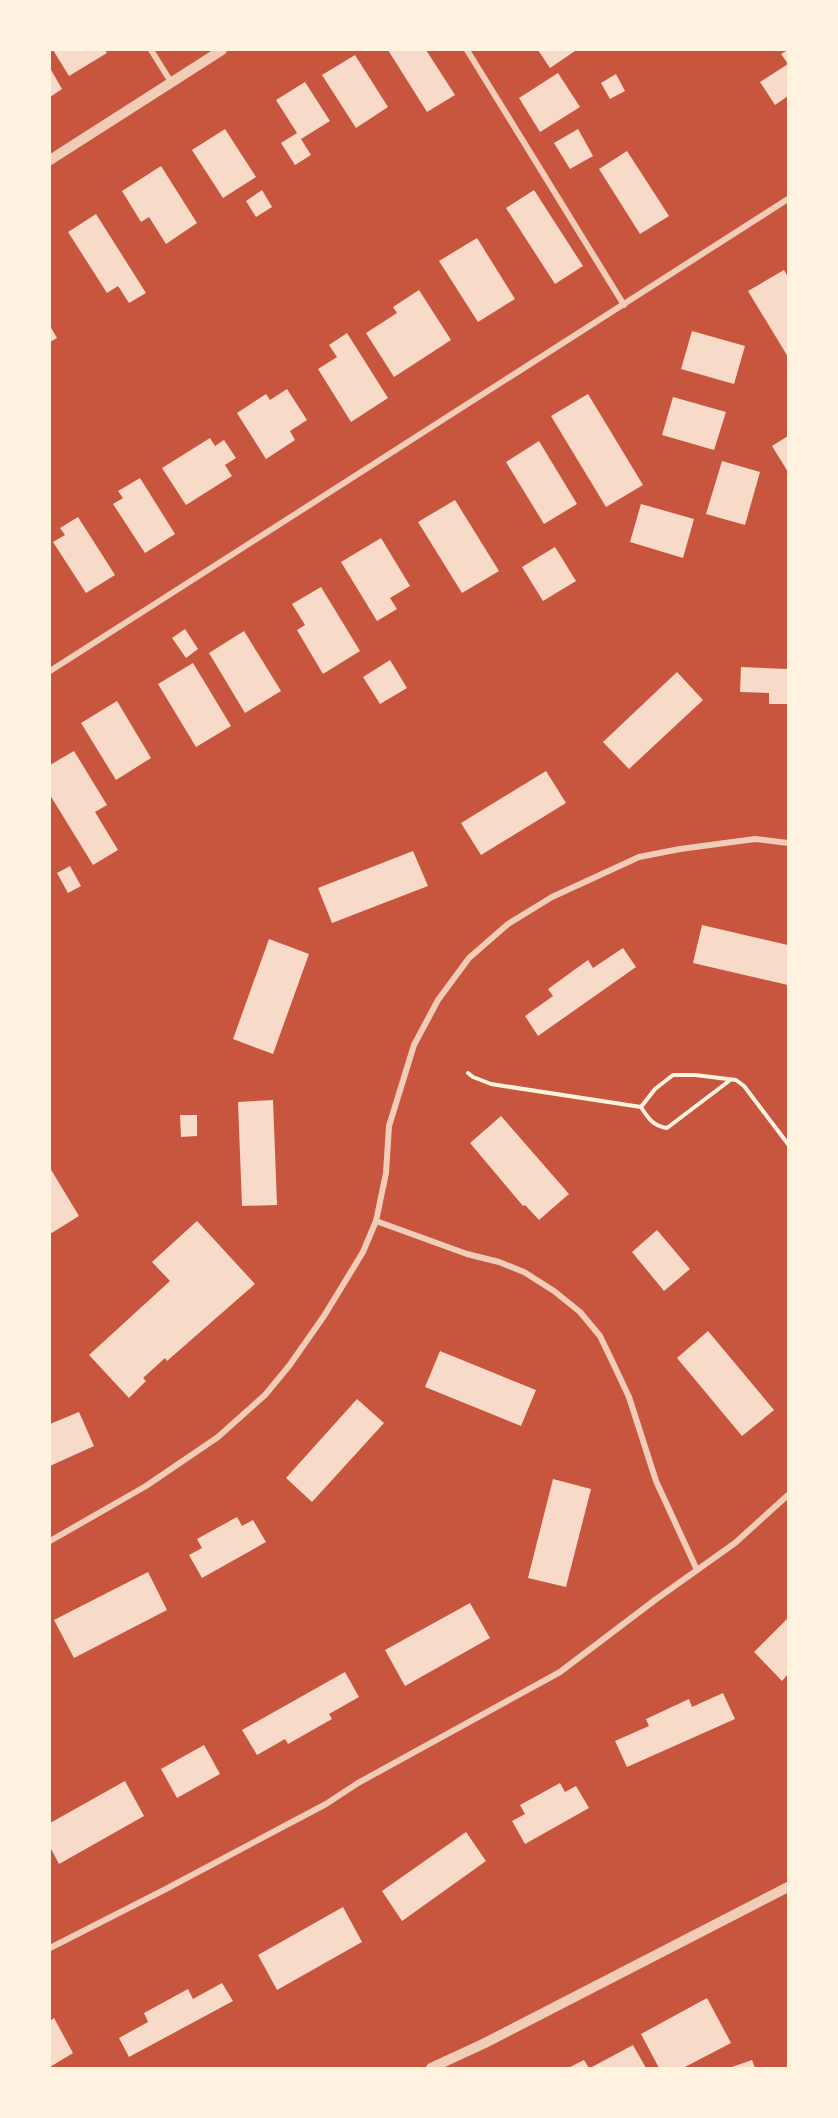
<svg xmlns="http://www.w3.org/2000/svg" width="838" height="2118" viewBox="0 0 838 2118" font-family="'IBM Plex Serif',serif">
<rect width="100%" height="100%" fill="#c8553d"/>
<!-- building -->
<g fill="#f7dbc8">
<polygon points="53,50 105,50 107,53 69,76"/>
<polygon points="388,50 426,50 455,95 427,112"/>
<polygon points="538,50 574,50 575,51 550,68"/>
<polygon points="788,50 788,96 775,105 760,82 788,64 781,54"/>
<polygon points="355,55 388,107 356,128 322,75"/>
<polygon points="50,68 62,89 50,97"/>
<polygon points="558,73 580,107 540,132 519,98"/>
<polygon points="616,74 625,91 610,99 601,83"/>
<polygon points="305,82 330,121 301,139 311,155 295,165 281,143 297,133 276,100"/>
<polygon points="225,129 256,177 223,198 192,150"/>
<polygon points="578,129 593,156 570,169 554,143"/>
<polygon points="627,151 669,216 640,234 599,169"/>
<polygon points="161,166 197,223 166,244 149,217 141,222 122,191"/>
<polygon points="262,190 272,207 256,217 246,201"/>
<polygon points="534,190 583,266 555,284 506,208"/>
<polygon points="96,214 146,293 129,303 118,286 107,293 68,232"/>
<polygon points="477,238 515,299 478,322 439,261"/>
<polygon points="784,270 788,277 788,357 748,291"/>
<polygon points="419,290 451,340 394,377 366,333 397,313 393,307"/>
<polygon points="50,326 57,338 50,342"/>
<polygon points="692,331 745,346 734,384 681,369"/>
<polygon points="347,333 388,398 351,422 318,369 337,357 329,345"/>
<polygon points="287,389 307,420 290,431 295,440 266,459 237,413 266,394 270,400"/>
<polygon points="588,394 643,485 606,507 551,416"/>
<polygon points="673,397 726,412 714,450 662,435"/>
<polygon points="788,436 788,472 772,446"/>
<polygon points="210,438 215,446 224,440 236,458 225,465 232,476 186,505 162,468"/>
<polygon points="539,441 577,504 544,524 506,462"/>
<polygon points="722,461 760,472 745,525 706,514"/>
<polygon points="140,478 175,534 145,553 113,504 123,498 118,491"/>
<polygon points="455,500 499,571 462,593 418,522"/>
<polygon points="641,504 694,519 683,558 630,542"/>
<polygon points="78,517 115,575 86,593 53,542 65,535 60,528"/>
<polygon points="381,538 410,586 390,598 397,609 377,621 341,562"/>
<polygon points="555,547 576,581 543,601 522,567"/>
<polygon points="321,587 360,651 323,674 297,630 305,625 292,604"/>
<polygon points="185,629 198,649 186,658 172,638"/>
<polygon points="244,631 281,691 245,713 209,653"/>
<polygon points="390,660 407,688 380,704 363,677"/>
<polygon points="193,663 231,726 196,747 158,684"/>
<polygon points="741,667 788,669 788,704 769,704 769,693 740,692"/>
<polygon points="677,672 703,700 629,769 603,742"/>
<polygon points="117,701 151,758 116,780 81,723"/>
<polygon points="74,751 107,805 95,812 118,850 93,865 50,795 50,765"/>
<polygon points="546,771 566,803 481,855 461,823"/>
<polygon points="413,851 428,886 332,923 318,888"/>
<polygon points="70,866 81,886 68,893 57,873"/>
<polygon points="702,925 788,945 788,985 693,963"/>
<polygon points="269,939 309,954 273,1054 233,1039"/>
<polygon points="623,948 636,967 538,1036 525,1016 553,996 548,989 588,960 593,968"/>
<polygon points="273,1100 277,1205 242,1206 238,1102"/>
<polygon points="180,1115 197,1115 197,1136 181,1137"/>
<polygon points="501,1116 569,1194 539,1220 525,1205 523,1206 470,1143"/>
<polygon points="50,1168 79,1216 50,1234"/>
<polygon points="197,1221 255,1284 167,1361 165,1358 143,1378 146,1381 129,1398 89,1355 170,1281 152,1262"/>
<polygon points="657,1230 690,1269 664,1291 632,1252"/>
<polygon points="708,1331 774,1410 742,1436 677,1358"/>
<polygon points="440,1351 536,1390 521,1426 425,1387"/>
<polygon points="357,1399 384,1423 312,1502 286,1478"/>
<polygon points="79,1412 94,1446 50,1466 50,1424"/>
<polygon points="553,1479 591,1489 566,1587 528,1578"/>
<polygon points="237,1517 242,1526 253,1520 266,1542 202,1578 189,1555 202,1548 197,1539"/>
<polygon points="148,1572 167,1610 74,1658 54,1620"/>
<polygon points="470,1603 490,1638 405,1686 385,1650"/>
<polygon points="788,1618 788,1674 782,1681 754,1652"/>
<polygon points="345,1672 359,1697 329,1714 332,1719 288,1744 285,1739 257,1755 242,1730"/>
<polygon points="723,1693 735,1719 627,1767 615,1741 649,1726 646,1719 689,1699 692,1707"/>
<polygon points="204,1745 220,1774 177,1798 161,1769"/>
<polygon points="125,1781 144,1816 59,1864 50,1847 50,1823"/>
<polygon points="560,1783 565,1792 576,1786 589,1808 525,1844 512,1821 525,1814 520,1805"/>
<polygon points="466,1832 486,1861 402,1921 382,1891"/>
<polygon points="343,1907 362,1942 277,1990 258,1955"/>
<polygon points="222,1983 233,2001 129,2057 119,2038 148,2022 144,2013 188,1989 193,1999"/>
<polygon points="707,1998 731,2043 683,2068 659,2068 641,2034"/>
<polygon points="54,2018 73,2053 50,2067 50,2021"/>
<polygon points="633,2045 646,2068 590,2068"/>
<polygon points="584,2060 589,2068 568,2068"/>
<polygon points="752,2060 755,2068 729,2068"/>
</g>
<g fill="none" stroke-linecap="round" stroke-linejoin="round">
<!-- path -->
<g stroke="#fff3e0" stroke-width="4">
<polyline points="468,1073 473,1077 491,1084 641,1107 655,1089 673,1075 695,1075 736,1080 744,1086 788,1144"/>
<path d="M641,1107C648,1118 653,1126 667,1128L729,1081"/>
</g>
<!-- minor -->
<g stroke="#f1ccb7" stroke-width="6">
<polyline points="151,50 171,82"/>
<polyline points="467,50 624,305"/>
<polyline points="50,671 788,199"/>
<polyline points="376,1221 467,1254 499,1262 524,1272 554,1291 580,1312 600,1336 613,1363 629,1397 656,1481 697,1570"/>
<polyline points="50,1541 146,1486 218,1437 265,1395 289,1366 324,1316 363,1252 376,1221 386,1173 389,1126 414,1045 438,1000 469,958 508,924 552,897 639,857 680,849 755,839 788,843"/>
<polyline points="50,1948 164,1890 326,1804 358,1783 560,1672 655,1600 735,1543 788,1495"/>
</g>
<!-- tertiary -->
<g stroke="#f1ccb7" stroke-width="10">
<polyline points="50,160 222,50"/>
<polyline points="431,2068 485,2043 788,1887"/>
</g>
</g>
<!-- border -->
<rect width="838" height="2118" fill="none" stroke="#fff3e0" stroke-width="102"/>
</svg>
